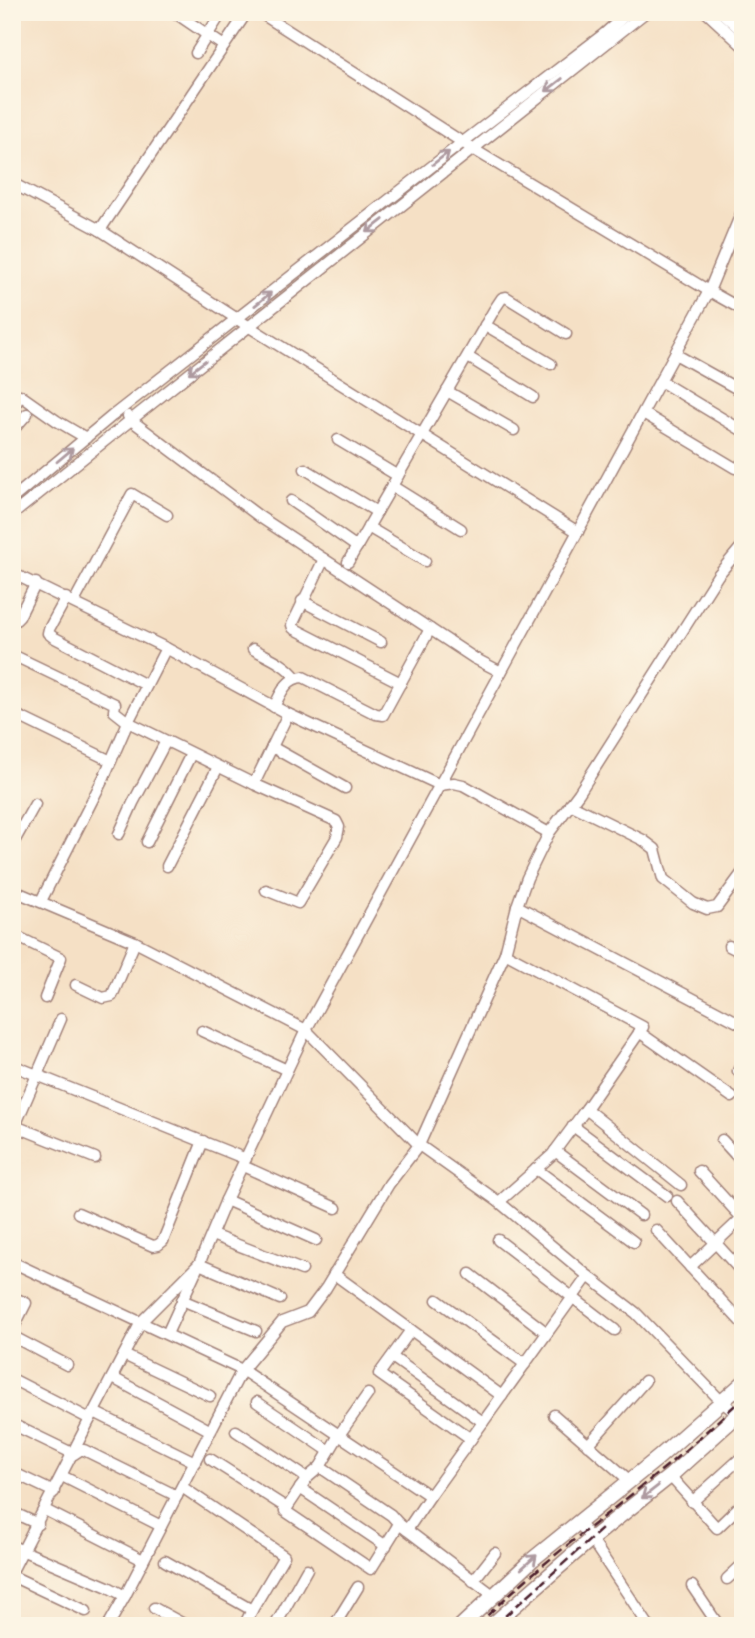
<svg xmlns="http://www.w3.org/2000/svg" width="755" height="1638" viewBox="0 0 755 1638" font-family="Sriracha,sans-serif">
<rect width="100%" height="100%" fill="#fcf5e5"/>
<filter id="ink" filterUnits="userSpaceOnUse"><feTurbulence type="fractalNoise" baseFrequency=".0143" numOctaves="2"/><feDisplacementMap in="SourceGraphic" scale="14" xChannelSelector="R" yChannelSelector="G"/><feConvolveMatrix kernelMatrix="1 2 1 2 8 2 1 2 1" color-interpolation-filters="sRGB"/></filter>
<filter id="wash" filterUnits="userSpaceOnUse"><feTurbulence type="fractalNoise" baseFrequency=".00686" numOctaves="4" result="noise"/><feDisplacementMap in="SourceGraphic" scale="28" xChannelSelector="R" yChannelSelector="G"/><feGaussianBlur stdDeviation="1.57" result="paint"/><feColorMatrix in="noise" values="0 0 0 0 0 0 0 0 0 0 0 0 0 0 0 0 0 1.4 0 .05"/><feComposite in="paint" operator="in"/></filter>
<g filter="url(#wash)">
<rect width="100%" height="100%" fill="#f5e0c5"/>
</g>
<g filter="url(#ink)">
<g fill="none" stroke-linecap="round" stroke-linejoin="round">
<defs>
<g id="minor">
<polyline points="174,12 224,46"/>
<polyline points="259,12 473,149 709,291 743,310"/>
<polyline points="706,12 743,46"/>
<polyline points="721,12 743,32"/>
<polyline points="196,53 222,12"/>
<polyline points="12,183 100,230 248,326 578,532"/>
<polyline points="100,230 247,12"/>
<polyline points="485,325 551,364"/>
<polyline points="675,354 743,392"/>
<polyline points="468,357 533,397"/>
<polyline points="660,381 743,431"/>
<polyline points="447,391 514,430"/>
<polyline points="15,405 20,395 57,421 86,438"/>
<polyline points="643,413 735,468 738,468 743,462"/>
<polyline points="128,416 131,420 260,517 474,658 501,672"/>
<polyline points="12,431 27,414"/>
<polyline points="338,440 398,476"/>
<polyline points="305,469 377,512"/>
<polyline points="392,486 461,529"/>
<polyline points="12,499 112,416 463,142 604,34 629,12"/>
<polyline points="291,501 357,547"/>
<polyline points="12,515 131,420 646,12"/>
<polyline points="368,527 425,561"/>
<polyline points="743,545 718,575 579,793 549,833 527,878 517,906 743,1025"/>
<polyline points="324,559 292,625 293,628 401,683"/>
<polyline points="348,562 494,310 502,298 506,297 566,334"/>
<polyline points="12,573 166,648 288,714 440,785 454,783 463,785 549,833"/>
<polyline points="66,598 49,629 48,633 53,637 146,685"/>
<polyline points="302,601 381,642"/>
<polyline points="74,602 132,494 167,515"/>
<polyline points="12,619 16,620 19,617 36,583"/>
<path d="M253,649C268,657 286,664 296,678"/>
<polyline points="17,657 115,704 114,711 128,722 254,784 288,714"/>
<path d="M274,707C281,693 286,678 303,677L376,714L383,715L430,629"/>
<polyline points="12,713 111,761"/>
<polyline points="272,747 345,788"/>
<polyline points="254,784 336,821 339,827 337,837 298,903 266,890"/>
<polyline points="570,804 643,840 655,849 663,879 693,903 707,909 717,907 743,872"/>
<polyline points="119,834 133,803 166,741"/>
<polyline points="147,842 191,754"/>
<polyline points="12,845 35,804"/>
<polyline points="167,866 218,767"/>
<polyline points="12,890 135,942 306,1030 419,1145 499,1202 588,1276 636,1313 721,1401 742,1418"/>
<polyline points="41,901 104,777 128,722 166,648"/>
<polyline points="12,934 61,958 45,998"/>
<polyline points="729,946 743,953"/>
<polyline points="505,953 517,906"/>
<polyline points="76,985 103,998 112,996 135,942"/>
<polyline points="61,1019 15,1126 95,1158"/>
<polyline points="202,1031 287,1070"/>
<polyline points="639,1032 732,1097"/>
<polyline points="743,1062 738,1071 743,1077"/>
<polyline points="12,1065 246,1159"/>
<polyline points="586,1109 681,1185"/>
<polyline points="573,1126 667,1196"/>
<polyline points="722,1140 743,1163"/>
<polyline points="555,1151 641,1215"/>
<polyline points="243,1166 336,1208"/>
<polyline points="536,1169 634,1242"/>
<polyline points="699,1171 743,1219"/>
<polyline points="226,1200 316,1240"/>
<polyline points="677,1201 743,1273"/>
<polyline points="78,1213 153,1246 158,1245 163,1241 203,1141"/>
<polyline points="656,1230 743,1324"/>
<polyline points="212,1235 302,1270"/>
<polyline points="498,1240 615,1330"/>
<polyline points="12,1262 242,1370 430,1496 407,1530 493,1595"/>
<polyline points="690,1267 743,1217"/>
<polyline points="334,1274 502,1396"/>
<polyline points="470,1274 547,1333"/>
<polyline points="12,1297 26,1303 12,1331"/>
<polyline points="182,1300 256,1331"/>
<polyline points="437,1300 525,1364"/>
<polyline points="411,1330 379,1374 471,1439"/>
<polyline points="167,1334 199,1264 226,1200 306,1030 709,291 743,209"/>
<polyline points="12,1336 67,1365"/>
<polyline points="124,1355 210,1396"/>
<polyline points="392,1357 483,1422"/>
<polyline points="113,1378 211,1431"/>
<polyline points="12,1379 90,1419 12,1571"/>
<polyline points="368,1394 339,1435 320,1467 307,1478 285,1511 371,1569 399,1524 407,1530"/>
<polyline points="257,1402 329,1451"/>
<polyline points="94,1412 195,1462"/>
<polyline points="554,1415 630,1481"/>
<polyline points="90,1419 141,1322 199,1264 280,1299"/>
<polyline points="12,1424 74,1454 80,1450 84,1450 177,1496"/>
<polyline points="236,1431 307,1478"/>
<polyline points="588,1445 645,1381"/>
<polyline points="210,1459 287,1508"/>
<polyline points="320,1467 391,1515 399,1524"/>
<polyline points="12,1472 54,1492"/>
<polyline points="62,1476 161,1526"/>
<polyline points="670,1476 717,1528 743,1503"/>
<polyline points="182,1487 284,1556 252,1610 244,1626"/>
<polyline points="300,1488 386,1546"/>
<polyline points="430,1496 588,1276"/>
<polyline points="692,1502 743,1456"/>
<polyline points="45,1510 143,1560"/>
<polyline points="12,1512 38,1524"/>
<polyline points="578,1522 591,1539 649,1626"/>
<polyline points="12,1546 108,1587 125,1596"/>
<polyline points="165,1561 252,1610"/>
<polyline points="12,1576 86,1611"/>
<polyline points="727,1579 743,1564"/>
<polyline points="473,1581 495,1553"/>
<polyline points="692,1586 719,1626"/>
<polyline points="154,1608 187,1626"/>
<polyline points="108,1626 125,1596 242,1370 282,1322 308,1312 326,1288 389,1184 419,1145 505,953 643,1027 586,1109 552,1155 499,1202"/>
<polyline points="275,1626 307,1569"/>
<polyline points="334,1626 358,1587"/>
</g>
<g id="major">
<polyline points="461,1626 533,1559 658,1458 743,1383"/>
<polyline points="491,1626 591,1539 670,1476 743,1410"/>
</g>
</defs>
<!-- minor casing -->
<use href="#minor" stroke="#a08078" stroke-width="13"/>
<!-- major casing -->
<use href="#major" stroke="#a08078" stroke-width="17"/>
<!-- minor -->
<use href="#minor" stroke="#fff" stroke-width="10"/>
<!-- major -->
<use href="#major" stroke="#fff" stroke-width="14"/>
<!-- rail -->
<g stroke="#4a1f2b" stroke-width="2.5" stroke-dasharray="10 5" stroke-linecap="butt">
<path d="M477,1626C532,1569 597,1523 658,1473C687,1450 715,1423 743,1398"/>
<polyline points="494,1626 602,1529"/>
</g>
</g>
<!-- one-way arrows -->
<defs><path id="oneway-shaft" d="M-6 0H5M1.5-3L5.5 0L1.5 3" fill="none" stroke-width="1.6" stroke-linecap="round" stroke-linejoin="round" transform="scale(1.75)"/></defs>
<g stroke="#ae9aa0">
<use href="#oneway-shaft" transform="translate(554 85) rotate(142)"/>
<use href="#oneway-shaft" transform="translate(441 158) rotate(-38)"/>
<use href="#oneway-shaft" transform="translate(375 226) rotate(142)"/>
<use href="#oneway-shaft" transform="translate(263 299) rotate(-39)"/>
<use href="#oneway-shaft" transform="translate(197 367) rotate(142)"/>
<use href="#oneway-shaft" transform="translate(65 455) rotate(-40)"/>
<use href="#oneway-shaft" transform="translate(650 1492) rotate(142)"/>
<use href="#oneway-shaft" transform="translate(529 1562) rotate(-42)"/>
</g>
</g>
<!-- margin -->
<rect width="755" height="1638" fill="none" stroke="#fcf5e5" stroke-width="42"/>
</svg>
